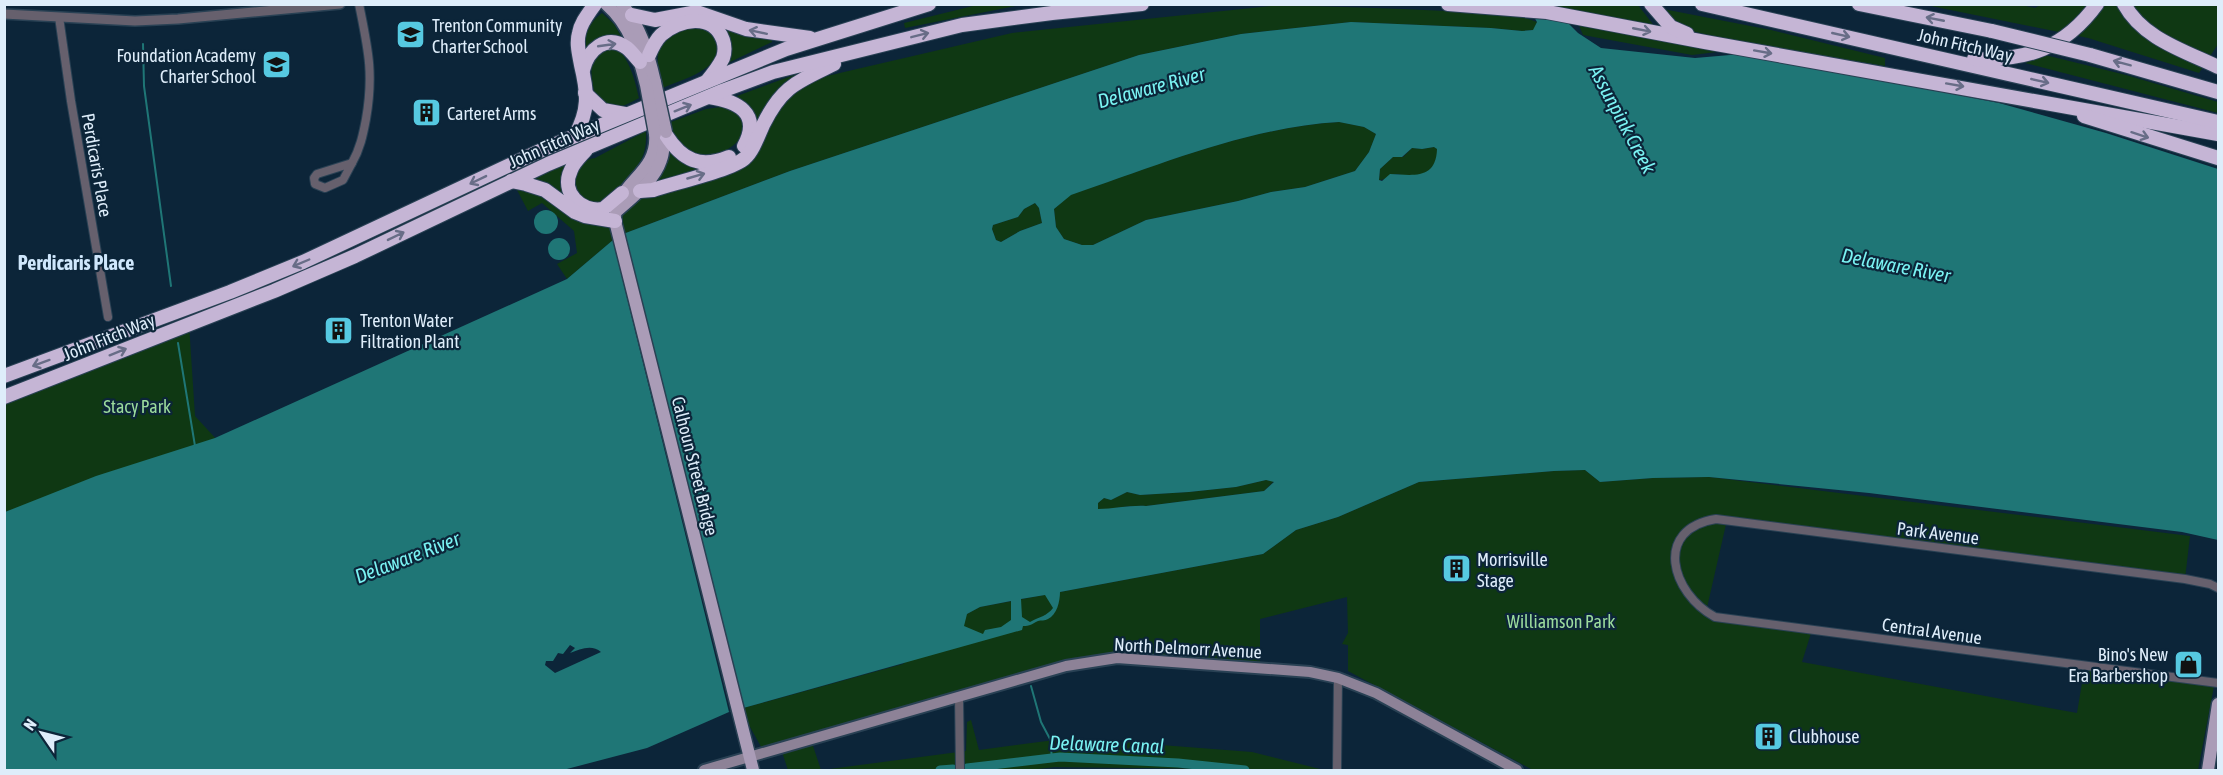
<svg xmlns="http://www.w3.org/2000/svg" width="2223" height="775" viewBox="0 0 2223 775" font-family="'Asap Condensed',sans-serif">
<rect width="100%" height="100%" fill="#0c2539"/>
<!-- green -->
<g fill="#0f3813">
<polygon points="2016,4 2035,8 2042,4 2218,5 2218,44 2199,73 2088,38 1926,5"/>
<polygon points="977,5 1020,5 905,28 904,23"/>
<polygon points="1556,5 1638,5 1655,27 1559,10"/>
<path d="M1271,6C1330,6 1388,8 1446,11C1476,12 1510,11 1537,22L1534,30L1522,31L1491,28L1351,22L1241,34L1139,55L790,171L623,234L613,240L567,279L557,264L577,253L574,231L542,203L528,211L517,190C539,188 552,203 567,215L571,213L603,222L643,193L742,165L785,94L814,79L1012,33Z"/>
<polygon points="1658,8 1771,30 1885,58 1885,66 1729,40 1679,28"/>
<polygon points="602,13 614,24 625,43 581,58 581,37 596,18"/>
<polygon points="1578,23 1725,51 1692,55 1583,35"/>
<polygon points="718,24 772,40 772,42 726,64"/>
<path d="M697,25C707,28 714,32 717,43C723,70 682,79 663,88C659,72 651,45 669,34C676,29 689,27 697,25Z"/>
<path d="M615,48C629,55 636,84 639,98C619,109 614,110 595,98C592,74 583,53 615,48Z"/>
<polygon points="2045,55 2126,75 2218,102 2218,113 2025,63"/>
<polygon points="802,72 790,81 753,135 748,110 737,96"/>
<path d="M729,106C777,137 693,180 675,140C672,135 672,128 671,122L706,109Z"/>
<path d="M1340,122L1364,127L1376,134L1369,152L1355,171L1305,187L1271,192L1238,201L1146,220L1093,245H1082L1064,239L1056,227L1054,209L1070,195C1156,166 1249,127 1340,122Z"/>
<path d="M646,131C647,156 641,162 625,180C621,185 616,193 610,197C580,220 557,164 595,158Z"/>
<path d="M1434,147L1438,149C1437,169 1426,177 1406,176C1403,176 1400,174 1396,174C1390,175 1385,180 1379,180L1380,169L1393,157H1403L1412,148L1422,149Z"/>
<polygon points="668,149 681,162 704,167 649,188"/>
<path d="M567,163C561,177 561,187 567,201L531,181Z"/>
<polygon points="1035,203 1039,208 1042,223 1020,231 1001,242 996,240 992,229 993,225 1018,217 1024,209"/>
<polygon points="189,324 195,416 218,441 5,512 5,397"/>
<polygon points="1585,470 1600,482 1653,478 1709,477 2190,536 2185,579 1727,520 1706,612 1812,630 1802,662 2077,713 2085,665 2214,686 2198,770 1533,770 1348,671 1348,645 1342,644 1348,633 1347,597 1260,619 1260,668 1128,659 1035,675 764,752 740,709 903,664 923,643 950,623 980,607 1263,554 1296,530 1338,517 1419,482 1554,471"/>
<path d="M1266,480L1274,481L1264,491L1146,506C1129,505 1114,509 1098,510V503L1104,498L1111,500L1127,492L1140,495L1189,492L1236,487Z"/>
<polygon points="971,720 979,750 1070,738 1252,752 1324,770 1055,767 1029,770 822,770 966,751 967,722"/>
<polygon points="812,743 821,770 788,770 782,752"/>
</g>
<!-- water -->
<g fill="#1f7676" fill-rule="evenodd">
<path d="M1527,5H1550L1578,33L1601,48L1695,58L1730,55H1753L1999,103L2106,133L2218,169V540L2182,532L1869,493L1709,477L1653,478L1600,482L1585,470L1554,471L1419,482L1338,517L1296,530L1263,554L1060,592C1060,601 1057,615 1048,619C1045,621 1041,620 1038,621C1032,624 1030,626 1023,626L1022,630L729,712L647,748L563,770H5V512L96,476L215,438L567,279L613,240L623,234L790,171L1139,55L1241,34L1351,22L1491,28L1522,31L1533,30L1537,22ZM1339,122L1364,127L1376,134L1369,152L1355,171L1305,187L1271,192L1238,201L1146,220L1093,245H1082L1064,239L1056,227L1054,209L1071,195C1156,166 1249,127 1339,122ZM1434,147L1437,149C1436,180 1413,175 1390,174L1382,181L1379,180L1380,169L1393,157H1402L1412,148L1422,149ZM1035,203L1039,208L1042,223L1020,231L1001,242L996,240L992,229L993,225L1018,217L1024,209ZM1266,480L1274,482L1264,491L1146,506C1130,505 1114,509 1098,509V503L1104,498L1111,500L1127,492L1140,495L1189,492L1236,487ZM1045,595L1053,608C1047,616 1039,617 1030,622L1022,617L1021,599ZM1011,601V620L1001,627L985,630L983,634L964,626L967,614L980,607ZM570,645L575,648L570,653C580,649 592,644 601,652L555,673L545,665L546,661H553L558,653L563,654Z"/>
<circle cx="546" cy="222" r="12"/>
<circle cx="559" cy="249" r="11"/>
</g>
<!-- pier -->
<polygon fill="#0c2539" points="622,232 740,709 729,712 612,237"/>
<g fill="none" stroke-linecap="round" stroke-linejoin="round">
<!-- stream -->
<g stroke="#1f7676" stroke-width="2">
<polyline points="143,44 144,86 171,286"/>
<polyline points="178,343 195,446"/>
<polyline points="1031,686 1041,722 1050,739 1052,758"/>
</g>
<!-- canal -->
<g stroke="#1f7676" stroke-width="9">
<polyline points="967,768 1060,757 1178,763 1245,770"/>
<polyline points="940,770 953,769"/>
</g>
<defs>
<g id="minor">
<polyline points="59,17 71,101 108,317"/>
<path d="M352,163C360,149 363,135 366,119C374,73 368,49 359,4"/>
<polygon points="352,163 343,180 325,188 315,184 314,178 317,174"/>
<path d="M2218,588L2210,584L2185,579L1716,519C1653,529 1671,593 1715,617L2218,683"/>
<polyline points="959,697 960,770"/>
<polyline points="1337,770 1338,678"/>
</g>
<polyline id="tertiary" points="4,14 135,21 178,19 340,4"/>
<polyline id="secondary" points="704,770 1066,666 1117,658 1310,672 1338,678 1376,693 1517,770"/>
<g id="primary">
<path d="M606,4C631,26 638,54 646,85"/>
<path d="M622,4C641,28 648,52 655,82"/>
<path d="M655,134C659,175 614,182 615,221L753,770"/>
<path d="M618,210C634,196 654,181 661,160C664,153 663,145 665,137"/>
<polyline points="2208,770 2218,704"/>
</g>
<g id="motorway">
<polyline points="1448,4 1547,12 1705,42 2218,134"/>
<polyline points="1651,4 1671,27 1687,34"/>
<polyline points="1702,4 2218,122"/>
<polyline points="1859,4 1992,31"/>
<path d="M2124,4C2143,39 2185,51 2218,67"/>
<polyline points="632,15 655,20 697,12 746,29 810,38"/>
<path d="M649,55C652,48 655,41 661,35C679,19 713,12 723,40C725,46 725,52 723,58C719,66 713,74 707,81"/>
<polyline points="2090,55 2218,92"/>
<path d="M1974,59C2027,61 2065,48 2097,4"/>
<path d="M583,70C588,50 606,33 627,48C632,52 636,58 640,62"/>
<polyline points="585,93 603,110 625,114"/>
<path d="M709,97C737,101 762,113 744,146"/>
<polyline points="2084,116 2218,158"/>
<path d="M666,135C682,160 700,169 729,157"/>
<path d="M575,136C589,110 588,94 581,65C579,54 576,43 579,33C581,22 589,13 595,4"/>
<path d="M586,150C581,156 574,162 571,170C560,192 581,213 603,209L622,193"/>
<polyline points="511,181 526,184 545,190 575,212 585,216 615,221"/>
<path d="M640,191L653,190C674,183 732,170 745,158C753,151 758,136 763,125C782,86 797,82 834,64"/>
<polyline points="4,376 230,292 303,262 546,148 786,49 929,4"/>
<polyline points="4,397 274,291 355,256 548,164 722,91 773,72 962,25 1052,13 1142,4"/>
</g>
</defs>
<!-- minor casing -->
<use href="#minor" stroke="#294154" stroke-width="10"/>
<!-- tertiary casing -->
<use href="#tertiary" stroke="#294154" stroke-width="12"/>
<!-- secondary casing -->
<use href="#secondary" stroke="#294154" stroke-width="14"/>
<!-- primary casing -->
<use href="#primary" stroke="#294154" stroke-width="15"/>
<!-- motorway casing -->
<use href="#motorway" stroke="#294154" stroke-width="16"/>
<!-- minor -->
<use href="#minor" stroke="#66606d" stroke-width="8"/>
<!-- tertiary -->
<use href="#tertiary" stroke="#66606d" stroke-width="9"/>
<!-- secondary -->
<use href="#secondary" stroke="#8d8297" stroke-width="10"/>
<!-- primary -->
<use href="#primary" stroke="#aa9cb7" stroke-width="12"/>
<!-- motorway -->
<use href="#motorway" stroke="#c5b5d5" stroke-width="14"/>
<defs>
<g id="primary-bridge">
<polyline points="655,82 666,132"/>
<polyline points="646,85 655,134"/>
</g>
<polyline id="motorway-bridge" points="1992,31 2090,55"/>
</defs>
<!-- primary-bridge casing -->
<use href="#primary-bridge" stroke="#294154" stroke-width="15" stroke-linecap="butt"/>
<!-- motorway-bridge casing -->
<use href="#motorway-bridge" stroke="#294154" stroke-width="16" stroke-linecap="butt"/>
<!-- primary-bridge -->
<use href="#primary-bridge" stroke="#aa9cb7" stroke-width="12"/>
<!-- motorway-bridge -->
<use href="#motorway-bridge" stroke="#c5b5d5" stroke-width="14"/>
</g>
<!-- one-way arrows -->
<defs><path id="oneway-shaft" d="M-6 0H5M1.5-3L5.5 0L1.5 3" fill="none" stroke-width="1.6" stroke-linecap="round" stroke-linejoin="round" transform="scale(1.5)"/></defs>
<g stroke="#686d87">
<use href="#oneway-shaft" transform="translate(1935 19) rotate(-169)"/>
<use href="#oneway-shaft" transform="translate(1642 30) rotate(11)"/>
<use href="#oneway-shaft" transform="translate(758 32) rotate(-168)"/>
<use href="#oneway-shaft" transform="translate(920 35) rotate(-14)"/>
<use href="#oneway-shaft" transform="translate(1841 35) rotate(13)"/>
<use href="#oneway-shaft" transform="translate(607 45) rotate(-8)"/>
<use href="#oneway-shaft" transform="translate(1763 52) rotate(10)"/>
<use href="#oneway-shaft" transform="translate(2122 63) rotate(-165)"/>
<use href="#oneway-shaft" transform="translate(2040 81) rotate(13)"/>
<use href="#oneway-shaft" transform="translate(1955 85) rotate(10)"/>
<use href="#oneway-shaft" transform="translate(683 108) rotate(-22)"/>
<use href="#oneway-shaft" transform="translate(2140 135) rotate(18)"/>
<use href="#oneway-shaft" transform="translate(696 176) rotate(-16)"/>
<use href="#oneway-shaft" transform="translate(478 180) rotate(154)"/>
<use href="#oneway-shaft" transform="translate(396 236) rotate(-26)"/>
<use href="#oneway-shaft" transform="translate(301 263) rotate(157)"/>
<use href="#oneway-shaft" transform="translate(118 352) rotate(-22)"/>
<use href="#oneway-shaft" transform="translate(41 363) rotate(160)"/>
</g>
<!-- icons -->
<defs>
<symbol id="school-square" viewBox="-11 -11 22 22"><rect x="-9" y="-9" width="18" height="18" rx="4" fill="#56c9e1" stroke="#0c2539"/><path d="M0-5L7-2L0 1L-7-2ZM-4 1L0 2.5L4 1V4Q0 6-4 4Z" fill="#111"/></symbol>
<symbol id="building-square" viewBox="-11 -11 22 22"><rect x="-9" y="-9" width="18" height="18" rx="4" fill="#56c9e1" stroke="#0c2539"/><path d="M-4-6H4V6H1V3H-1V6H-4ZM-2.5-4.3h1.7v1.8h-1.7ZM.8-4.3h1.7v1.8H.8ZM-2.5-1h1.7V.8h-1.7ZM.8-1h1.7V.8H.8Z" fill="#111"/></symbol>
<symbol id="shop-square" viewBox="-11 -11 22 22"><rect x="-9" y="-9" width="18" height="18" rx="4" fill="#56c9e1" stroke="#0c2539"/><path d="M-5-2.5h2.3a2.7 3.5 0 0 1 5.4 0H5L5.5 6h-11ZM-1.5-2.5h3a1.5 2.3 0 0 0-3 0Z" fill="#111"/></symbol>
</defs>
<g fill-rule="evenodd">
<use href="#school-square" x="394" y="18" width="33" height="33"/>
<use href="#school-square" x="260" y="48" width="33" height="33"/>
<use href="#building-square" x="410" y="96" width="33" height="33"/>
<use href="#building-square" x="322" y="314" width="33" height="33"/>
<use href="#building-square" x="1440" y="552" width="33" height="33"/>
<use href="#shop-square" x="2172" y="648" width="33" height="33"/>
<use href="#building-square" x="1752" y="720" width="33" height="33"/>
</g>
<g text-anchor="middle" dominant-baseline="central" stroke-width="4.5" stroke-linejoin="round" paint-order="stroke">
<!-- poi labels -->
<g font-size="18" fill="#deedfa" stroke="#0c2539" text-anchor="start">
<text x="432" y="25">Trenton Community<tspan x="432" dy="21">Charter School</tspan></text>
<text x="256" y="55" text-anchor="end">Foundation Academy<tspan x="256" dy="21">Charter School</tspan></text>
<text x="447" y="113">Carteret Arms</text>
<text x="360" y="320">Trenton Water<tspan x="360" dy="21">Filtration Plant</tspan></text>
<text x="1477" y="559">Morrisville<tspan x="1477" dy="21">Stage</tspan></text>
<text x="2168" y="654" text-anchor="end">Bino's New<tspan x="2168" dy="21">Era Barbershop</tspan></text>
<text x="1789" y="736">Clubhouse</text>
</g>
<!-- street labels -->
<g font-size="18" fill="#deedfa" stroke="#0c2539">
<text transform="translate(1965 45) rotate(13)">John Fitch Way</text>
<text transform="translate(554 143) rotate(-24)">John Fitch Way</text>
<text transform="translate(97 165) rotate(80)">Perdicaris Place</text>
<text transform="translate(109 337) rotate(-22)">John Fitch Way</text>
<text transform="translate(695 466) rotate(76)">Calhoun Street Bridge</text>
<text transform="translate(1938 533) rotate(7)">Park Avenue</text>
<text transform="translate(1932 631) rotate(8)">Central Avenue</text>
<text transform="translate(1188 648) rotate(3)">North Delmorr Avenue</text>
</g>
<!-- park labels -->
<g font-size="18" fill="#9cdc9d" stroke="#0c2539">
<text x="137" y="406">Stacy Park</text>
<text x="1561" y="621">Williamson Park</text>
</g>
<!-- water labels -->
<g font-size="20" font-style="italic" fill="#7af3f3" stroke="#0c2539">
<text transform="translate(1151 87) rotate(-15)">Delaware River</text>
<text transform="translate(1623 119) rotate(62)">Assunpink Creek</text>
<text transform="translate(1896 265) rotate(11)">Delaware River</text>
<text transform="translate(407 557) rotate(-21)">Delaware River</text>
<text transform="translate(1107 744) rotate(2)">Delaware Canal</text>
</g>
<!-- neighbourhood labels -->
<g font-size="20" font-weight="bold" fill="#cfe7fc" stroke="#0c2539">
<text x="76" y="262">Perdicaris Place</text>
</g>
</g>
<!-- border -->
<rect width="2223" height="775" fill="none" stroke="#deedfa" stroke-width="12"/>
<!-- north arrow -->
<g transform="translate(42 733) rotate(305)" stroke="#0c2539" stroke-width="4.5" paint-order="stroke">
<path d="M0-4.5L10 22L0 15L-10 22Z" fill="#deedfa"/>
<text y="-9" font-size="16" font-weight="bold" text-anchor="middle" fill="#deedfa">N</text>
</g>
</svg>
